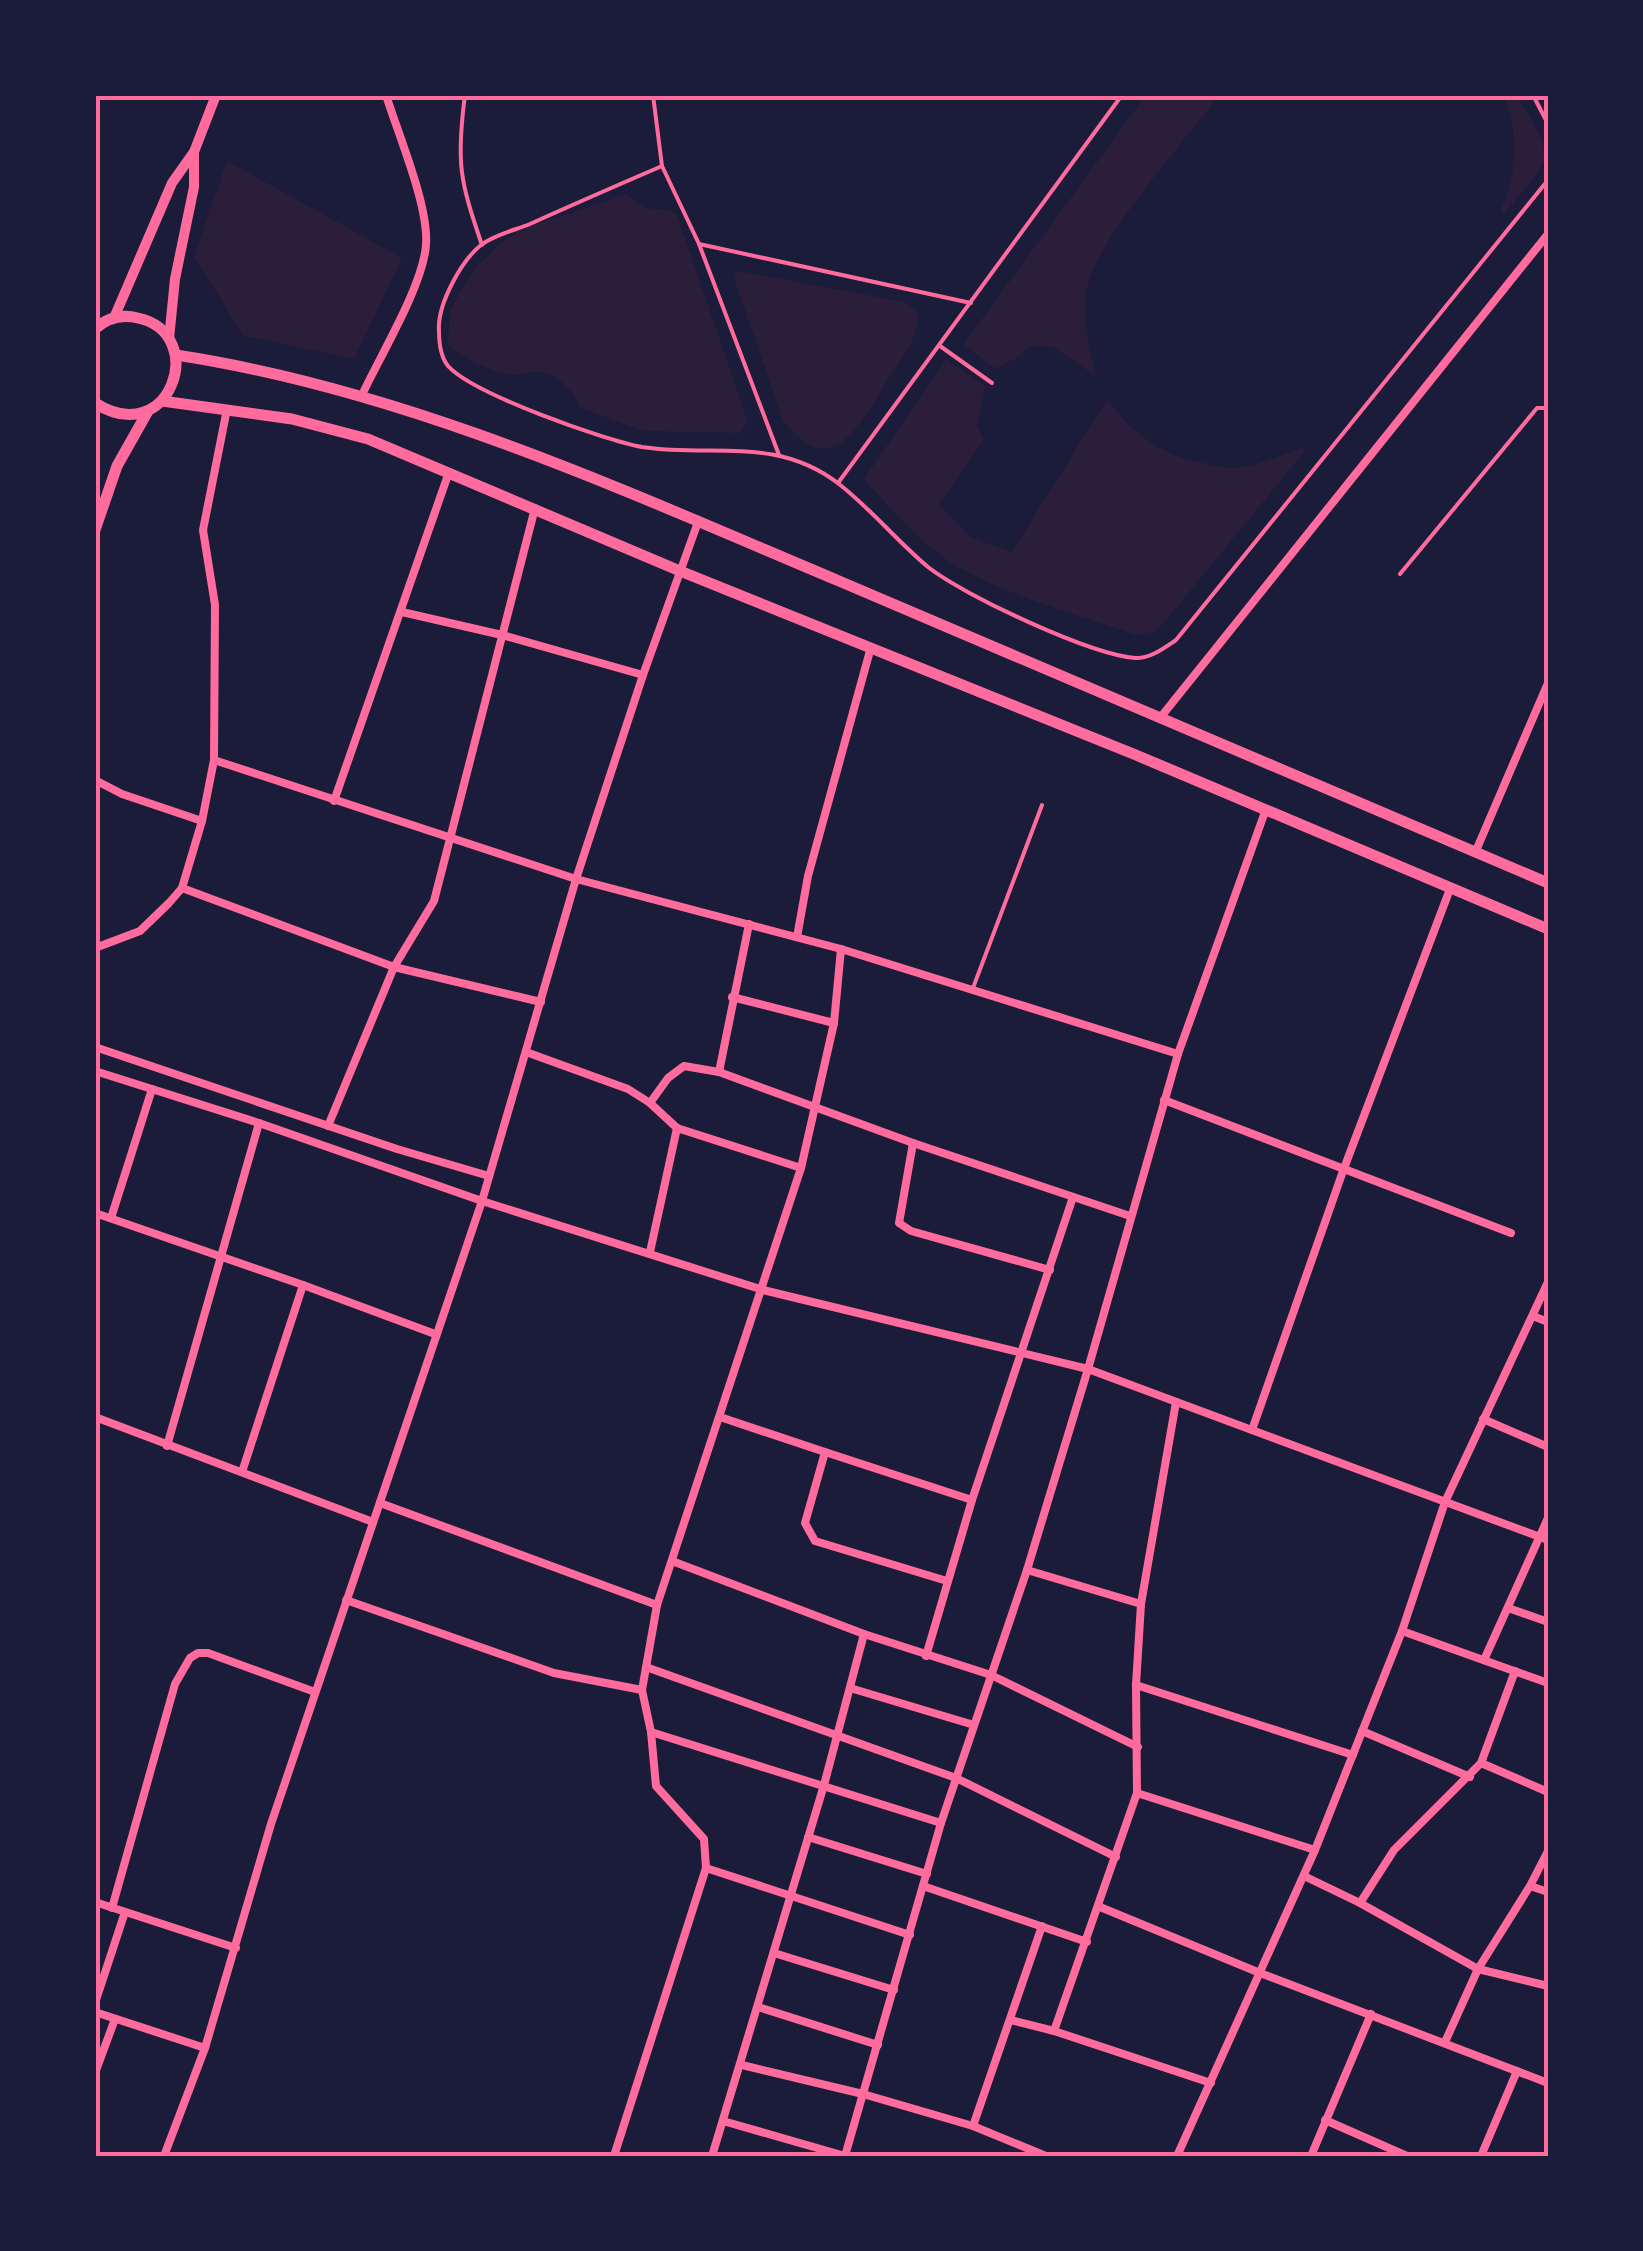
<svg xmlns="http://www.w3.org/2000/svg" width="1643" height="2251" viewBox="0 0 1643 2251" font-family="'Fira Sans',sans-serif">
<rect width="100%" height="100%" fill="#1b1b3a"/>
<!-- green -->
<g fill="#2a1e3b">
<path d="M1146,95H1220C1187,138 1093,244 1086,292C1082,321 1089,348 1096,376L1053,347L1029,346L1020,356L996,369L963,345Z"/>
<path d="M1504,95H1517C1557,166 1554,152 1504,214L1500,211C1518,177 1518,131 1504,95Z"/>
<polygon points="227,161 402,258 354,359 244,336 194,257"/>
<path d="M627,194L645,208L669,210L677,215L748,422L740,433L644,431L581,408C571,389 558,372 534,372C527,372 519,376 511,375C491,372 462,358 448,344L450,310L474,269L497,247L517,231Z"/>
<path d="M738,271L905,302L917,311C922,337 896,366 883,388C856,431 828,482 783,420L734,278Z"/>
<path d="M946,359L985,386L977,426L984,440L939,504L970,537L1012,552L1107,400C1134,433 1160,455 1203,463C1213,465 1224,468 1234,468C1258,466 1280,456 1302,447L1306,450L1163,624L1154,632L1135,635C1082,616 991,591 947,560C915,538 890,508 864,479Z"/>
</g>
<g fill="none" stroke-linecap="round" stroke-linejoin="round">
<!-- service -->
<g stroke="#ff6b9d" stroke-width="4">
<path d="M465,95C456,163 460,181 482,245"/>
<polyline points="653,95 662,166 699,244 779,455"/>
<polyline points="1533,95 1548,124"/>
<path d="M662,166C618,185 574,204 530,224C515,230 494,235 481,245C461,261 437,305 439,331C439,343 440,356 448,366C473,394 604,440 642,447C713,458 775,435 839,484C871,509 897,541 928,567C965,596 1089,654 1135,658C1150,659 1164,648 1176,640L1548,180"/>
<polyline points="699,244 971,303"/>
<polyline points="940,346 992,383"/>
<polyline points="838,483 1122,95"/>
<polyline points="1400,574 1537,408 1548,408"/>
<polyline points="973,988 1042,805"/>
</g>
<!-- minor -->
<g stroke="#ff6b9d" stroke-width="8">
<path d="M362,395C380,356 423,286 426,245C429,206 398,134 386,95"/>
<polyline points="402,612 502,635 643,675"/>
<polyline points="1160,718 1548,234"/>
<polyline points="214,760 576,879 841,949 1178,1054"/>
<polyline points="95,780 122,794 202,821"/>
<polyline points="334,801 449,472"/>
<polyline points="1475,853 1548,683"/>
<polyline points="182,888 394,967 541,1002"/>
<polyline points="797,937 808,876 871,647"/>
<polyline points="95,948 140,931 169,903 182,888 202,821 214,760 215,605 203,530 227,409"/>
<polyline points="732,997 834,1023"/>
<polyline points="95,1047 397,1149 489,1176"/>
<polyline points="526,1052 628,1089 650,1103 677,1128 801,1168"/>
<polyline points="95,1071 259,1123 482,1201 763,1290 1088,1369 1548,1540"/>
<polyline points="719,1072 749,924"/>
<polyline points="1164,1100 1511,1233"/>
<polyline points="650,1103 668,1078 684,1066 719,1072 913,1143 1130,1216"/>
<polyline points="328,1126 394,967 434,901 535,508"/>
<polyline points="913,1143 899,1223 911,1231 1050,1270"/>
<polyline points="95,1213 303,1285 435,1334"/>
<polyline points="111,1218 152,1089"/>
<polyline points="650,1252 677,1128"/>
<polyline points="1533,1316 1548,1322"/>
<polyline points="95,1417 373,1522"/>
<polyline points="720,1417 825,1452 805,1523 815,1541 947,1581"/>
<polyline points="1483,1419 1548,1447"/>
<polyline points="1252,1430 1343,1171 1450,889"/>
<polyline points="167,1446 259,1123"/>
<polyline points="825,1452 972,1500"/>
<polyline points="242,1472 303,1285"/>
<polyline points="380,1503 657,1605"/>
<polyline points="672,1561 864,1634 991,1675 1138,1747"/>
<polyline points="1027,1570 1141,1604"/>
<polyline points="346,1600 554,1673 642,1690"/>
<polyline points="1508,1608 1548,1622"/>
<polyline points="1402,1631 1548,1683"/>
<polyline points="926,1656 972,1500 1073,1197"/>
<polyline points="1484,1660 1548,1518"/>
<polyline points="646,1667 956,1778 1116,1857"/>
<polyline points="1136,1685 1353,1755"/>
<polyline points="850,1688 974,1725"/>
<polyline points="1362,1731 1470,1777"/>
<polyline points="651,1732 941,1823"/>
<polyline points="1481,1763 1548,1792"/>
<polyline points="1137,1793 1315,1850"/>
<polyline points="808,1837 927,1874"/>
<polyline points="706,1868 910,1935"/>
<polyline points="1304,1876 1360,1903 1478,1969 1548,1986"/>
<polyline points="923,1886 1087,1942"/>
<polyline points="1530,1886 1548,1892"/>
<polyline points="95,1902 236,1948"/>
<polyline points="1360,1903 1394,1850 1481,1763 1515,1671"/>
<polyline points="1100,1907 1260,1973 1548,2083"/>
<polyline points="112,1908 175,1684 190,1658 198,1653 208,1653 315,1692"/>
<polyline points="774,1953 894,1990"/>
<polyline points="95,2003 125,1912"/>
<polyline points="758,2007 878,2045"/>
<polyline points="95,2012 205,2048"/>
<polyline points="1011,2020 1054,2031 1211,2083"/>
<polyline points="1054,2031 1137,1793 1136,1685 1141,1604 1176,1402"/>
<polyline points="1445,2042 1478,1969 1530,1886 1548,1851"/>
<polyline points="742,2065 863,2094 973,2126 1046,2156"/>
<polyline points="95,2073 115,2019"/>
<polyline points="1325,2120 1407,2156"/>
<polyline points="723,2121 845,2156 941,1823 1027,1570 1088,1369 1178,1054 1266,809"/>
<polyline points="973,2126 1042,1926"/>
<polyline points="164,2156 205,2048 271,1824 482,1201 576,879 643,675 698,522"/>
<polyline points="614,2156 706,1868 704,1839 656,1786 651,1732 642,1690 657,1605 801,1168 834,1023 841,949"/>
<polyline points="712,2156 824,1785 864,1634"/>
<polyline points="1177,2156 1315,1850 1402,1631 1445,1502 1548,1282"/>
<polyline points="1311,2156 1371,2014"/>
<polyline points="1481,2156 1517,2071"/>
</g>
<!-- tertiary -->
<g stroke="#ff6b9d" stroke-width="10">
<polyline points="114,318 172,183 194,152 216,95"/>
<polyline points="169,339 175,279 194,187 194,152"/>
</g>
<!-- secondary -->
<g stroke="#ff6b9d" stroke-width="11">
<path d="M95,329C107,318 122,314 138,318C210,334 170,451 95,403"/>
<path d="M176,355C407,390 625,491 839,581C1075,682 1312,782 1548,883"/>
<polyline points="162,401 292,419 368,439 680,571 1136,755 1548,929"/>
<polyline points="95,530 117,466 148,411"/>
</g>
</g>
<!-- border -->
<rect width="1643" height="2251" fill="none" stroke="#1b1b3a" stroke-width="195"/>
<rect x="98" y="98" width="1448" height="2056" fill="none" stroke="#ff6b9d" stroke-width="4"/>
</svg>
